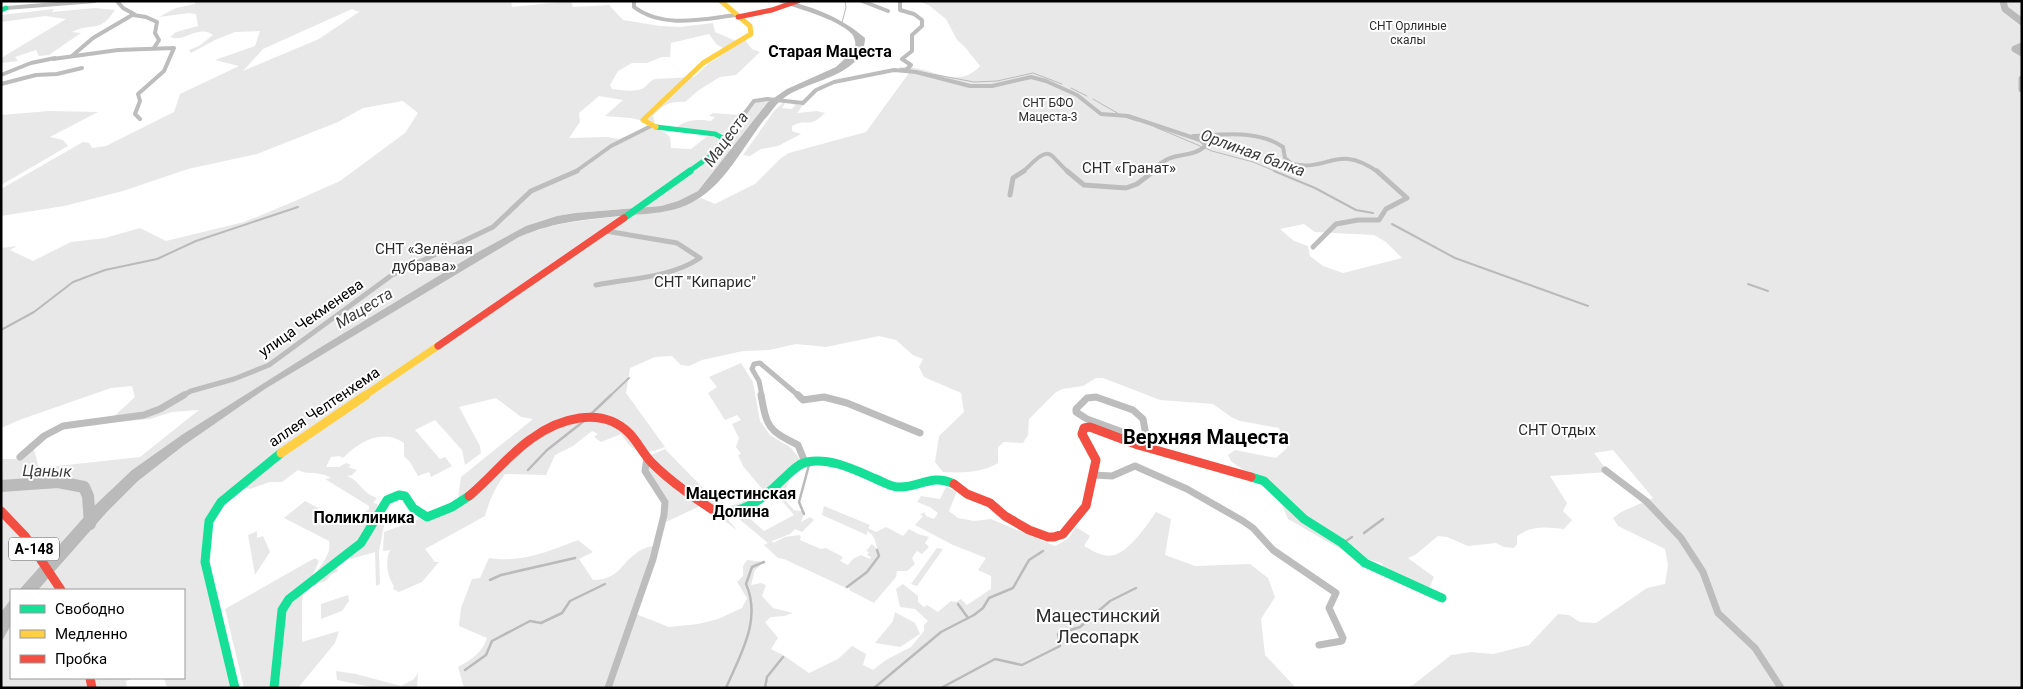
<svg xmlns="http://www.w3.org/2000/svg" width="2023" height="689" viewBox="0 0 2023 689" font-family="Roboto,sans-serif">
<rect width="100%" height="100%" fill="#fff"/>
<!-- green -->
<g fill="#e8e8e8" fill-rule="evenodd">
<path d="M195,1H511L512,7L571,1L573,7L609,5L623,20L660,26L680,27L713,23L715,32L736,41L723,48L716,44L709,34L671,43L670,57H662L647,63H632L618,71L610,85L612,89C621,90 637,93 645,87C649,83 650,81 655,79L694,77L708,64L745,40L752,49L760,52L736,75L720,77L699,90L685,102C672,101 661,105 653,116L655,122L652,123L631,118L605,116L623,100L599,96L579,113L580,122L569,138L608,137L618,139C638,134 650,118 670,137L671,148L691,149L709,135L724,140L752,104L764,100L768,102L698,191L678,201L661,206L575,213L557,216L527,226L478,252L316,350L183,434L132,470L93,507L19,590H11V599L1,612V459H15L24,455L44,436L63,426L110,420L135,397L132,386L111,388L22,419L1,428V248L17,246L10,250L33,261L71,242L105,238L140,228L166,241L244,222L295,201L340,181L405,133L418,113L403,101L363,108L338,122L257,154L188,169L123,191L64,206L1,216V189L83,142L89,143L92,148L106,146L174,112L180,94L239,66L215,60L255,46L260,31L235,32L215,40L191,53L189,50L199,46L213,35C198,24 185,43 170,37L176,32L198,26L196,14L189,13L159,17L176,8L195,4ZM352,9L359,12L319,39L243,71L263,49ZM199,410L140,457L39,468L34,450L37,444L45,436L66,427L150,419L172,412Z"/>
<path d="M919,1H2022V688H1405L1413,685L1451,655L1471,652L1493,654L1529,645L1558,614L1569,615L1580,622L1596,623L1647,588L1665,584L1668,565L1665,549L1618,526L1613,518L1621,512L1653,498L1613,450L1594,453L1608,472L1550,476L1567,503L1563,511L1572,520L1564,529C1545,527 1533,525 1517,536V544L1514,548L1504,547L1496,543L1468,546L1447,537L1438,536L1415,555L1408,558L1434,577L1428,591L1384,567L1381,563L1349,554L1288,519L1281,502L1267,487L1231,461L1228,455L1235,450L1276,458L1287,448L1279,428L1240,421L1231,417L1213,404L1160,400L1103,378H1096L1083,386L1062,389L1055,393L1029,419L1028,435L1023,443L1004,442L998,447V463C982,473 961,473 943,472L935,462L939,436L964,412L961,393L924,377L919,367L923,359L913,355L896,340L879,336L826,347L796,344L769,350L743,351L702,360L689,366L681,365L672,356L655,357L630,368L626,393L665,447C642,456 635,455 621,434L601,442L594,437L598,434L592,431L573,446L555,455L546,475L505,474C496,486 489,501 485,516L425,549L435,562H439L422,582L399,592L393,589L394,586C387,576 385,561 390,550L383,551L384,532L457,505L461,477L533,419L521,417L496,398L459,407L480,446L481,453L465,465L462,450L435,420L415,430L440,459L445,457L452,466L431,477L429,472L418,476L410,462L404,456V443C382,428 359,442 343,458L339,456L331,457L326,467H339L346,463L351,465L348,467L357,470L352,475L347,476C362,482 359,491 377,498L373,503L378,504C374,529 353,544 335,560L338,571L331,575L326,581L305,588L302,601V642L339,631L335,643L298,688H244L225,609L315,558L319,561L310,581C317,570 333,554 329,541L284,518L305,501L348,524L369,509V506L325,479L331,478C318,470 310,476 298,470L282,482H270L250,489L240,485L221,502L205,542L235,688H167L164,678H184V590H38L107,512L138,481L183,446L265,389L519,237C577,211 643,224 701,198L715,204L755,184L781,158L789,153L866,132L909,73L902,67C931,65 956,92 980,66L964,46L957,40L946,19L930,6ZM1304,224L1315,232L1374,235L1386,242L1402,258L1343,273L1323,266L1310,256L1308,246L1294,241L1280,229Z"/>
<path d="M95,8L115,10C98,35 94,21 72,32L81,33L49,55L39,56L36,50L15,57L18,61L1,63V58L66,19L45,16L1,22V15L54,9L52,12Z"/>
<path d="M783,103H785L782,108L792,109L795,105L792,104L803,105L797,113L817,111L825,113C808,130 808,117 792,126V131L801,134L778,146L761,149L750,156L743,155L774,111Z"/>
<polygon points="49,111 98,112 50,137 63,140 68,146 1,185 1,115"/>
<path d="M713,113L739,115L724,134L676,128C686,119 698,119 711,121L715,117L709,116Z"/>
<path d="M741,363L753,382L760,421L770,435L791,448L803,463L794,469L786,489H790L783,498L794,510L802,511L804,514L801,522L810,517L814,520L802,532L795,529L790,534L772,541L773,543L785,537L799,535L801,537L800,540L821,549L826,548L843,557L840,561L848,565L853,559L861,555L870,559L871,557L867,555L869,552L866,551L872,544L877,549C876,542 874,534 867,531V535L822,515L824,506L870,525L868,528L876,532L886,527L903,536L909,529L918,534L929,537L925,543L929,547L922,554L917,551L912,558L915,564L907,571H897L896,577L874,603L849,590L850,588H846L784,559L778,558L764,545L768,543L732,513L723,514L737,530L702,505L666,522L668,499L647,475L649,456L665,449L704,489L725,507L737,504L747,499L752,505L764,491L743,466L738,455L741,454L736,447L739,438L732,424L741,420L737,415L725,420L708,393L717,387L709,377ZM777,495L794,515L764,531L745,514L753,510V505Z"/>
<path d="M946,487L957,491L949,511L958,518L974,521L991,519L1055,546L1068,539L1076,527L1090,536L1084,546C1093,551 1104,558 1114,555C1130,551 1147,525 1156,512L1171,519L1165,555L1195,566L1250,564L1268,578L1275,597L1261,619L1265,655L1296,688H464L458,667C471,660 482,653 487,638L459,626L461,608L472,579L480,578L489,558C522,563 547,552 578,540L593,552L579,559L593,580C622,579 620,562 641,550C646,547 654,546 660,544L636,614L669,627L698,624L718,619L742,608L747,598L737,582L743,576V566L747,560L764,562L755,570L751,585L761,583L766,585L762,596L773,608L793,613L784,616L771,617L765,622L778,638L771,649L783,655L809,673L838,659L852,646L866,654L863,665L873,670L886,660L911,647L924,631V625L928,621L915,609L900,607L896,589L903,584L918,596V602L924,607L927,605L938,612L951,601L956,602L961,599L967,605L991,589V576L978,570L986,558L953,545L915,525L923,516L920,515L924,512L926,516L934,519L938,513L930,507L917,502L921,496L940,499Z"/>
<polygon points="386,516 379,551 380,584 376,586 375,552 351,559 350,555 381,517"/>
<polygon points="257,531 257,538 263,536 270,552 255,575 248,535"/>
<polygon points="937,548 943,549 917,586 911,584"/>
<polygon points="348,595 349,601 342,611 321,619 321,604"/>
<polygon points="895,612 915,623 920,634 900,647 875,643 893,621"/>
<polygon points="11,625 11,678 134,678 126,681 127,688 1,688 1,643"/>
<polygon points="336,671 356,674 401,686 414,679 418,673 417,688 376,688 337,680"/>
</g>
<!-- water -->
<g fill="#bababa">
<path d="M776,1C805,1 844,19 865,38C864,77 809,79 784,98C776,103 771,113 764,120C739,152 720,195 679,208C663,213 646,214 630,215C591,219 555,221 519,237L265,389L183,446L138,481L107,512L38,590H19L93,507L132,470L183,434L316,350L478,252L526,226L557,216L575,213L661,206L678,201L698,191L768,102L787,89L836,67L855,49C856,44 855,38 852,34C836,18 798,9 776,1Z"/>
<polygon points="11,599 11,625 1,643 1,612"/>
</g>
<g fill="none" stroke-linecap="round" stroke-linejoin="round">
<!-- stream-far2 -->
<g stroke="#bababa" stroke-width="1">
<polyline points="842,23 846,7 845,1"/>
<polyline points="900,68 974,82 997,81 1033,73 1062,84"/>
<polyline points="1071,88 1087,96"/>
<polyline points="1093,99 1119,114"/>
<polyline points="1125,117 1137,121"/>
<polyline points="1155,127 1212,151 1253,162 1277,172"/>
</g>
<!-- stream-far1 -->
<g stroke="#bababa" stroke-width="2">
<polyline points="1274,171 1315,188 1356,210 1373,213"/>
<polyline points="1392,224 1455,258 1588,306"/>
<polyline points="1748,284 1768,291"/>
<polyline points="1,330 34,312 73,282 105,270 157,259 196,241 298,207"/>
<polyline points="610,396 629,378"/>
</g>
<!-- stream -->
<g stroke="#bababa" stroke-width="2.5">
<polyline points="591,414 611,395"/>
<polyline points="528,470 547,450 584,421"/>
<polyline points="804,514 799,502 809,465"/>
<polyline points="1364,533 1383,519"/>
<polyline points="1346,541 1352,537"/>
<polyline points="490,580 501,575 575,558"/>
<polyline points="847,587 867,572 879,556 877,550"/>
<polyline points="958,604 968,618"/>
<polyline points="465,670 486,655 492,641 530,621 541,623 562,613 570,601 605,584"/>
<path d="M726,688C740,655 762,620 746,584L752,567L764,562"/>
<polyline points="765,688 767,677 783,657"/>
<polyline points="874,688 941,632 974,615 983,608 989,598 1013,588 1029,560 1043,551"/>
<polyline points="941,688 995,659 1022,665 1060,646 1058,634 1080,627 1110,601 1136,588"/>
</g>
<!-- river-far1 -->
<g stroke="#bababa" stroke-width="7">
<polyline points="2003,1 2005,9 2022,22"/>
<polyline points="2022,46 2015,49 2022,53"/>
<polyline points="2022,79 2022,89"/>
</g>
<!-- river -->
<polyline stroke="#bababa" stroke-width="12" points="1,486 58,482 84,487 88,496 90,524"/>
<!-- street-far2 -->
<g stroke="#bdbdbd" stroke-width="4">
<path d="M634,1V7C663,29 703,19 736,15"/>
<polyline points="862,1 888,11"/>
<polyline points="900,1 900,10 914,14 922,20 922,26 912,35 912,51 902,59 911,65 906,70"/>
<polyline points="6,8 95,1"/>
<polyline points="133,15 146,17 157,22 155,33 159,40 154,48"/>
<polyline points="72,56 93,38 134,14 123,8 117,1"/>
<polyline points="53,59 118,50 174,48 164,71 138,94 140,101 135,114 140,119"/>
<polyline points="1,75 31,63 55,58"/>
<polyline points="1,84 36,75 57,74 82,68"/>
<path d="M1193,136C1223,135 1257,129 1283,147L1285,158L1292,164C1329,172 1337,143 1378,172"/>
<path d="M725,139L754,101L767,99L803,103L816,90L834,82L894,70L916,72L970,86H992L1031,77L1046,81L1077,95L1101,114L1128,116L1200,140L1206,145C1195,158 1174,152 1161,163C1158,165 1155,169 1153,172"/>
<polyline points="575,172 611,146 651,126"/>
<path d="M1022,172C1029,168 1042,149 1051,155C1055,158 1063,168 1068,172"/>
</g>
<!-- street-far1 -->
<g stroke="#bdbdbd" stroke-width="5">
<polyline points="1067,171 1084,185 1126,188 1137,184 1154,171"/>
<polyline points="1010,195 1013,178 1024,171"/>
<polyline points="1313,247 1336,224 1358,220 1379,220 1386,209 1407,198 1377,171"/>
<path d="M596,285C631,278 670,278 700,258L677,243L606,231"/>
<polyline points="182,396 191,391 234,379 269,365 392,275 493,227 531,191 577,171"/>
<polyline points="762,396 759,381 752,369 754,364 760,363 799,396"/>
</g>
<!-- street -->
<g stroke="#bdbdbd" stroke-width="7">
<path d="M761,395C767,428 768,430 798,445L805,462"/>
<polyline points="798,395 803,400 824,397 847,403 920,433"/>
<polygon points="1096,397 1133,410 1143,419 1147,441 1087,419 1076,412 1076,409 1087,398"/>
<polyline points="1147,441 1148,447"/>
<polyline points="20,457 44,436 63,426 144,415 160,409 184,395"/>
<polyline points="1605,470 1646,501 1681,538 1703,572 1718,613 1755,648 1781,688"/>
<polyline points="1093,475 1112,476 1135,466 1187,489 1243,521 1253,528 1273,550 1336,593 1329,608 1343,638 1342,641 1319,645"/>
<polyline points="608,688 653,559 664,515 665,502 645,471 647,458"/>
</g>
<!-- fast-far2 -->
<g stroke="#16e098" stroke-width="5">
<polyline points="1,10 6,8"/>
<polyline points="656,127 715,134 725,139 712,155 688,172"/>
</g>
<!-- fast-far1 -->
<polyline stroke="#16e098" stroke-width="7" points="624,218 690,171"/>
<!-- fast -->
<g stroke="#16e098" stroke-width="9">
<polyline points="1251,477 1264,481 1304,519 1342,543 1365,563 1442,598"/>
<path d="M727,513C750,509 766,496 782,480C789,474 797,464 807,462C830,457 855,470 876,479C883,482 891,487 898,487C920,488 931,473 954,484"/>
<polyline points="235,688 205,562 209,521 221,502 281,453"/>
<polyline points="274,688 282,610 289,599 361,543 387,500 399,495 405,496 413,508 427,517 452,507 469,496"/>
</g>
<!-- slow-far2 -->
<polyline stroke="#ffcf43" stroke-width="5" points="656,127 643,120 703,63 751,34 750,26 721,1"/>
<!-- slow-far1 -->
<polyline stroke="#ffcf43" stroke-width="7" points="364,396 438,346"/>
<!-- slow -->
<polyline stroke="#ffcf43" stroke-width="9" points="281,453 366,395"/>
<!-- jam-far2 -->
<polyline stroke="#f24e42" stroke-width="5" points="738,17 772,10 798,1"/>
<!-- jam-far1 -->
<polyline stroke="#f24e42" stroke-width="7" points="438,346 624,218"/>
<!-- jam -->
<g stroke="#f24e42" stroke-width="9">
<polyline points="954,484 967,494 990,503 1005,516 1029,530 1048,537 1054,537 1063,534 1086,506 1096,460 1082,434 1084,428 1090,427 1138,445 1251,477"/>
<path d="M469,496C491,478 508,455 531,439C558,419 601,405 629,433C638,442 643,454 652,463C672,483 696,499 719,514L727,513"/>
<polyline points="1,511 25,536 61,590"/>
<polyline points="90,678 92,688"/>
</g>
</g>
<g text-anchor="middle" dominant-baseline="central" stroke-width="4" stroke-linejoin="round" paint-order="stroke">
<!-- far-park labels -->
<g font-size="12" fill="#2c2c2c" stroke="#fff">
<text x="1408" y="26">СНТ Орлиные<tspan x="1408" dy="14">скалы</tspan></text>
<text x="1048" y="103">СНТ БФО<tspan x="1048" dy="14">Мацеста-3</tspan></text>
</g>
<!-- shield labels -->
<rect fill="#fff" stroke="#4c4c4c" stroke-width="1" x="9" y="537.5" width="50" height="23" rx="4"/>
<g font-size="14" font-weight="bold" fill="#000">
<text x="34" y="549">А-148</text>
</g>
<!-- park labels -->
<g font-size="15" fill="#2c2c2c" stroke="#fff">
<text x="1129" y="168">СНТ «Гранат»</text>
<text x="424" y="249">СНТ «Зелёная<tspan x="424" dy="17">дубрава»</tspan></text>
<text x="705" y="282">СНТ "Кипарис"</text>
<text x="1557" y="430">СНТ Отдых</text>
</g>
<!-- street labels -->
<g font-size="15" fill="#000" stroke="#fff">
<text transform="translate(311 318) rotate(-35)">улица Чекменева</text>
<text transform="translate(324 407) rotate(-34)">аллея Челтенхема</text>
</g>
<!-- far-district labels -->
<g font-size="16" font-weight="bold" fill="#000" stroke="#fff">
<text x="830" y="51">Старая Мацеста</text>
</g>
<!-- water labels -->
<g font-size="16" font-style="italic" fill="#3d3d3d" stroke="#fff">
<text transform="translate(726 139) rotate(-54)">Мацеста</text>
<text transform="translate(1253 153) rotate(20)">Орлиная балка</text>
<text transform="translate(364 308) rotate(-31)">Мацеста</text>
<text transform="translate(47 471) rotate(1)">Цанык</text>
</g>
<!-- neighbourhood labels -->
<g font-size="16" font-weight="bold" fill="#000" stroke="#fff">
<text x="741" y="493">Мацестинская<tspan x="741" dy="18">Долина</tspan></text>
<text x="364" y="517">Поликлиника</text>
</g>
<!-- near-park labels -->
<g font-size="18" fill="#2c2c2c" stroke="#fff">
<text x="1098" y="615">Мацестинский<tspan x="1098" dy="21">Лесопарк</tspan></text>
</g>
<!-- district labels -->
<g font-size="20" font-weight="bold" fill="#000" stroke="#fff">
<text x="1206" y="437">Верхняя Мацеста</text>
</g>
</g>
<!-- border -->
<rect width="2023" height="689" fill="none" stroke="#000000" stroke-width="5"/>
<!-- legend -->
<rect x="10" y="589" width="175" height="90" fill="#ffffff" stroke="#999999"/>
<rect x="20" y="605" width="25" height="8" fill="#16e098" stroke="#999999"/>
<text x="55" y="614" font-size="15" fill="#000000">Свободно</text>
<rect x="20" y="630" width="25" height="8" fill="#ffcf43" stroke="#999999"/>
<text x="55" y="639" font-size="15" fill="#000000">Медленно</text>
<rect x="20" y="655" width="25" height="8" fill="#f24e42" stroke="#999999"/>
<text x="55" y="664" font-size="15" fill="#000000">Пробка</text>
</svg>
